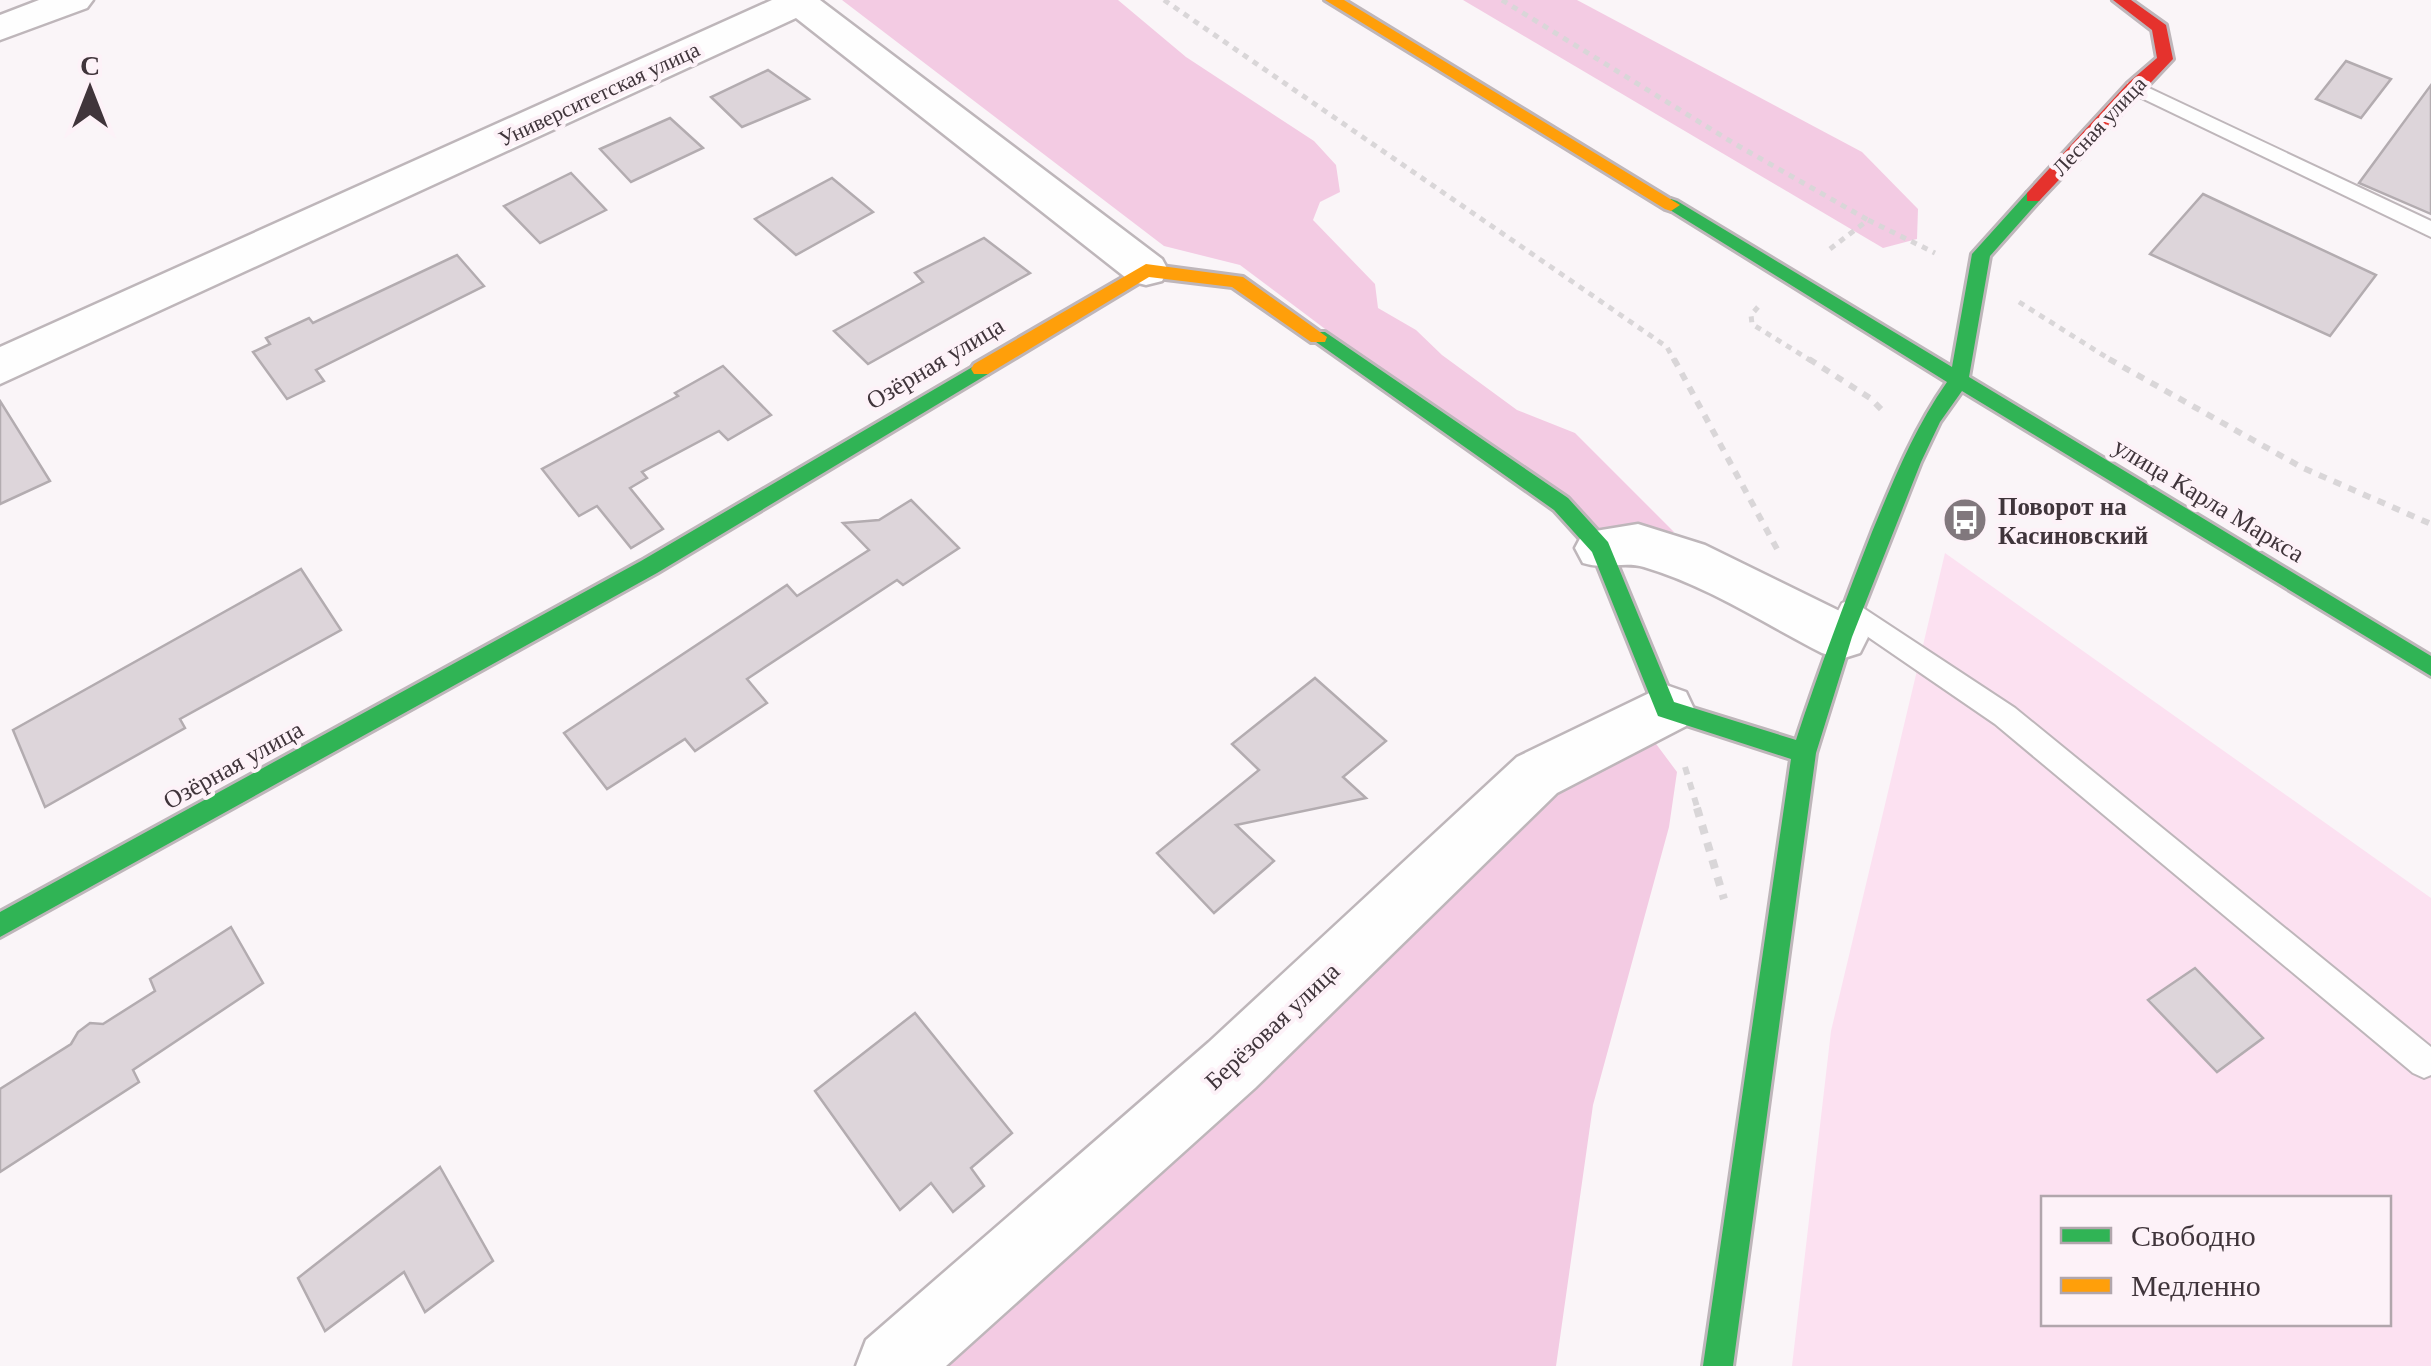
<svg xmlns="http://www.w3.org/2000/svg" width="2431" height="1366" viewBox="0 0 2431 1366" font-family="'Times New Roman',serif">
<rect width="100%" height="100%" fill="#faf5f8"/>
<!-- green -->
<path fill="#fce1f1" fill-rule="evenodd" d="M1945,553L2431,898V1366H1792L1831,1031ZM2044,1198H2388V1324H2044Z"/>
<!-- forest -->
<g fill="#f3cbe3">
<polygon points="842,0 1118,0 1186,57 1314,141 1336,165 1340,192 1320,202 1313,220 1375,284 1378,308 1416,330 1442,355 1517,410 1575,433 1674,532 1596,533 1240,265 1164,246"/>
<polygon points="1463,0 1577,0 1862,152 1918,209 1917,239 1883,248"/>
<polygon points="1633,713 1677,772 1669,827 1593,1105 1556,1366 933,1366"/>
</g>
<!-- building -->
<g fill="#ddd5da" stroke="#b3acb0" stroke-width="2.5">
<polygon points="2346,61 2391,79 2361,118 2316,99"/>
<polygon points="768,70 809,99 742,127 711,97"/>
<polygon points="2431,85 2431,214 2359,183"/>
<polygon points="670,118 703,148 631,182 600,149"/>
<polygon points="571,173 606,210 540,243 504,206"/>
<polygon points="832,178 873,212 796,255 755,219"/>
<polygon points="2203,194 2376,275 2330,336 2150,254"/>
<polygon points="984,238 1030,273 868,364 834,331 923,282 915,273"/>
<polygon points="457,255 484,286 316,370 324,381 287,399 253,352 270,344 266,338 309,318 313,323"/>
<polygon points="723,366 771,415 728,440 719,431 642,472 647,478 630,488 663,529 631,548 597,506 579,516 542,469 678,396 675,393"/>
<polygon points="0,401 50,481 0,504"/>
<polygon points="911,500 959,548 903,585 897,580 747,679 767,703 695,751 685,739 607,789 564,733 787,585 797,596 869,550 843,523 879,520"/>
<polygon points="301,569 341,630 180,719 185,728 45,807 13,730"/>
<polygon points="1315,678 1386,741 1343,777 1366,798 1236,825 1274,861 1214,913 1157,853 1259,770 1232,744"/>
<polygon points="231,927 263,983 133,1070 139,1082 0,1172 0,1089 71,1044 78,1032 90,1023 103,1024 155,991 150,979"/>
<polygon points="2195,968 2263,1038 2217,1072 2148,1000"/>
<polygon points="915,1013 1012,1133 971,1168 984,1186 953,1212 931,1183 900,1210 815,1091"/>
<polygon points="440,1167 493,1261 425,1312 404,1272 325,1331 298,1278"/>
</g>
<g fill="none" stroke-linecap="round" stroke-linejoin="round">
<defs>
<g id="lane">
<polygon points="2134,81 2431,221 2431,237 2127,91 2127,83"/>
<polygon points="1851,600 2015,708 2431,1047 2431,1075 2424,1078 2413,1073 1995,724 1842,619 1838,611 1842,603"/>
</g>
<g id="street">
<polygon points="39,0 93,0 87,8 0,40 0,15"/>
<polygon points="772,0 820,0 1162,259 1168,270 1162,281 1146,285 1130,281 796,18 0,384 0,347"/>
<path d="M1638,524L1705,545L1860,621L1868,637L1860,653L1841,659L1822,653C1765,624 1706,585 1644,567C1624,561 1604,570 1583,563L1575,548L1583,533Z"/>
<polygon points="1666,685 1686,692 1694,709 1686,726 1557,793 1255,1088 946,1366 856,1366 866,1340 1209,1042 1517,757"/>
</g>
<g id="fast">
<path d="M2033,191L2042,197L2039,201L1990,256L1969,377L2431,656V676L1962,391L1940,422L1921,462L1852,637L1816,753L1733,1366H1703L1791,759L1658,716L1592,552L1554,510L1309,337L1311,332H1325L1568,498L1608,542L1674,702L1796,740C1819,670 1845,601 1872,532C1894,479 1914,429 1947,382L1662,205L1671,199L1677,201L1952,367L1972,254L2027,193Z"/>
<polygon points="981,362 988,364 991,369 988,374 657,573 0,937 0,912 641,561"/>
</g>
<g id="slow">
<polygon points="1325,0 1344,0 1680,205 1671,211 1665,209"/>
<polygon points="1146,264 1243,277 1327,337 1325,342 1311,342 1232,287 1149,277 988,374 974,374 971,369 974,364"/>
</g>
<polygon id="jam" points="2113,0 2131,0 2166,25 2173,59 2039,201 2027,201 2027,193 2128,83 2157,58 2152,30"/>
</defs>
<!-- lane casing -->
<use href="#lane" stroke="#beb6ba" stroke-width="4"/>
<!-- street casing -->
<use href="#street" stroke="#beb6ba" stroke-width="5"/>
<!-- fast casing -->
<use href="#fast" stroke="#beb6ba" stroke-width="6"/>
<!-- slow casing -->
<use href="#slow" stroke="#beb6ba" stroke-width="6"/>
<!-- jam casing -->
<use href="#jam" stroke="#beb6ba" stroke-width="6"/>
<!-- path-far2 -->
<g stroke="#d9d6d8" stroke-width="5" stroke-dasharray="6 6" stroke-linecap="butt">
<polyline points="1164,0 1667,347 1675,362"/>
<polyline points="1502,0 1735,144 1868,220"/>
<polyline points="1830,249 1868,220 1935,253"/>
<polyline points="2019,302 2114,362"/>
<polyline points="1758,307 1751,315 1752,324 1813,362"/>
</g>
<!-- path-far1 -->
<g stroke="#d9d6d8" stroke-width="6" stroke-dasharray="8 8" stroke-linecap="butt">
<polyline points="1674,359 1777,549"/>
<polyline points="1809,359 1870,398 1883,411"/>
<polyline points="2109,359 2301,467 2431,524"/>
<polyline points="1685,767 1698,810"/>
</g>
<!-- path -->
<polyline stroke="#d9d6d8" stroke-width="8" stroke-dasharray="9 9" stroke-linecap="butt" points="1697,808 1724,899"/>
<!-- lane -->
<use href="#lane" fill="#fefefe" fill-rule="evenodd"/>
<!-- street -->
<use href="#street" fill="#fefefe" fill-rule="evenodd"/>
<!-- fast -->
<use href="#fast" fill="#30b455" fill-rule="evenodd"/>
<!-- slow -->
<use href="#slow" fill="#ff9f0a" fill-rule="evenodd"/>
<!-- jam -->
<use href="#jam" fill="#e5322d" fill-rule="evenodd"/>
</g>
<!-- icons -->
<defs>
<symbol id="bus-disc" viewBox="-11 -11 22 22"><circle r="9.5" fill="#81787d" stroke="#fdf2f8"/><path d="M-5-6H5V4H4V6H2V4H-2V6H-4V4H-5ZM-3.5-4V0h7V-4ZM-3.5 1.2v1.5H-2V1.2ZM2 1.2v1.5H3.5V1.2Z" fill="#fff"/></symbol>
</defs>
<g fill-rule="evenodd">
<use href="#bus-disc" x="1940" y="495" width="50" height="50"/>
</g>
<g text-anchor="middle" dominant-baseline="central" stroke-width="8" stroke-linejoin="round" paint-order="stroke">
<!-- far-street labels -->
<g font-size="22" fill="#40353b" stroke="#fdf2f8">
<text transform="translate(599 94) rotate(-25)">Университетская улица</text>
<text transform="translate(2099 126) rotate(-47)">Лесная улица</text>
</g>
<!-- street labels -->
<g font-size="25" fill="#40353b" stroke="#fdf2f8">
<text transform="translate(935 363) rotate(-31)">Озёрная улица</text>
<text transform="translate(2209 500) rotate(31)">улица Карла Маркса</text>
<text transform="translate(233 765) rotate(-29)">Озёрная улица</text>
<text transform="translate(1272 1026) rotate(-43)">Берёзовая улица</text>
</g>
<!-- poi labels -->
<g font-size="25" font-weight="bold" fill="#40353b" stroke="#fdf2f8" text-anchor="start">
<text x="1998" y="506">Поворот на<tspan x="1998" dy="29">Касиновский</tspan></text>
</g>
</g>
<!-- legend -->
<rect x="2041" y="1196" width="350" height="130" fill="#fdf2f8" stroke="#b1a6ac" stroke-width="2.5"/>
<rect x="2061" y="1228" width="50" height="15" fill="#30b455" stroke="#b1a6ac" stroke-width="2.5"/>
<text x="2131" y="1246" font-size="30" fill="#40353b">Свободно</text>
<rect x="2061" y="1278" width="50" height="15" fill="#ff9f0a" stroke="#b1a6ac" stroke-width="2.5"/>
<text x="2131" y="1296" font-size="30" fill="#40353b">Медленно</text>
<!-- north arrow -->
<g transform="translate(90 90)" stroke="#fdf2f8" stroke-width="8" paint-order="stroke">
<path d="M0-8L18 38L0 25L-18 38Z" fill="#40353b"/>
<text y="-15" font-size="28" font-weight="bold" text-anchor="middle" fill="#40353b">С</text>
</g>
</svg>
